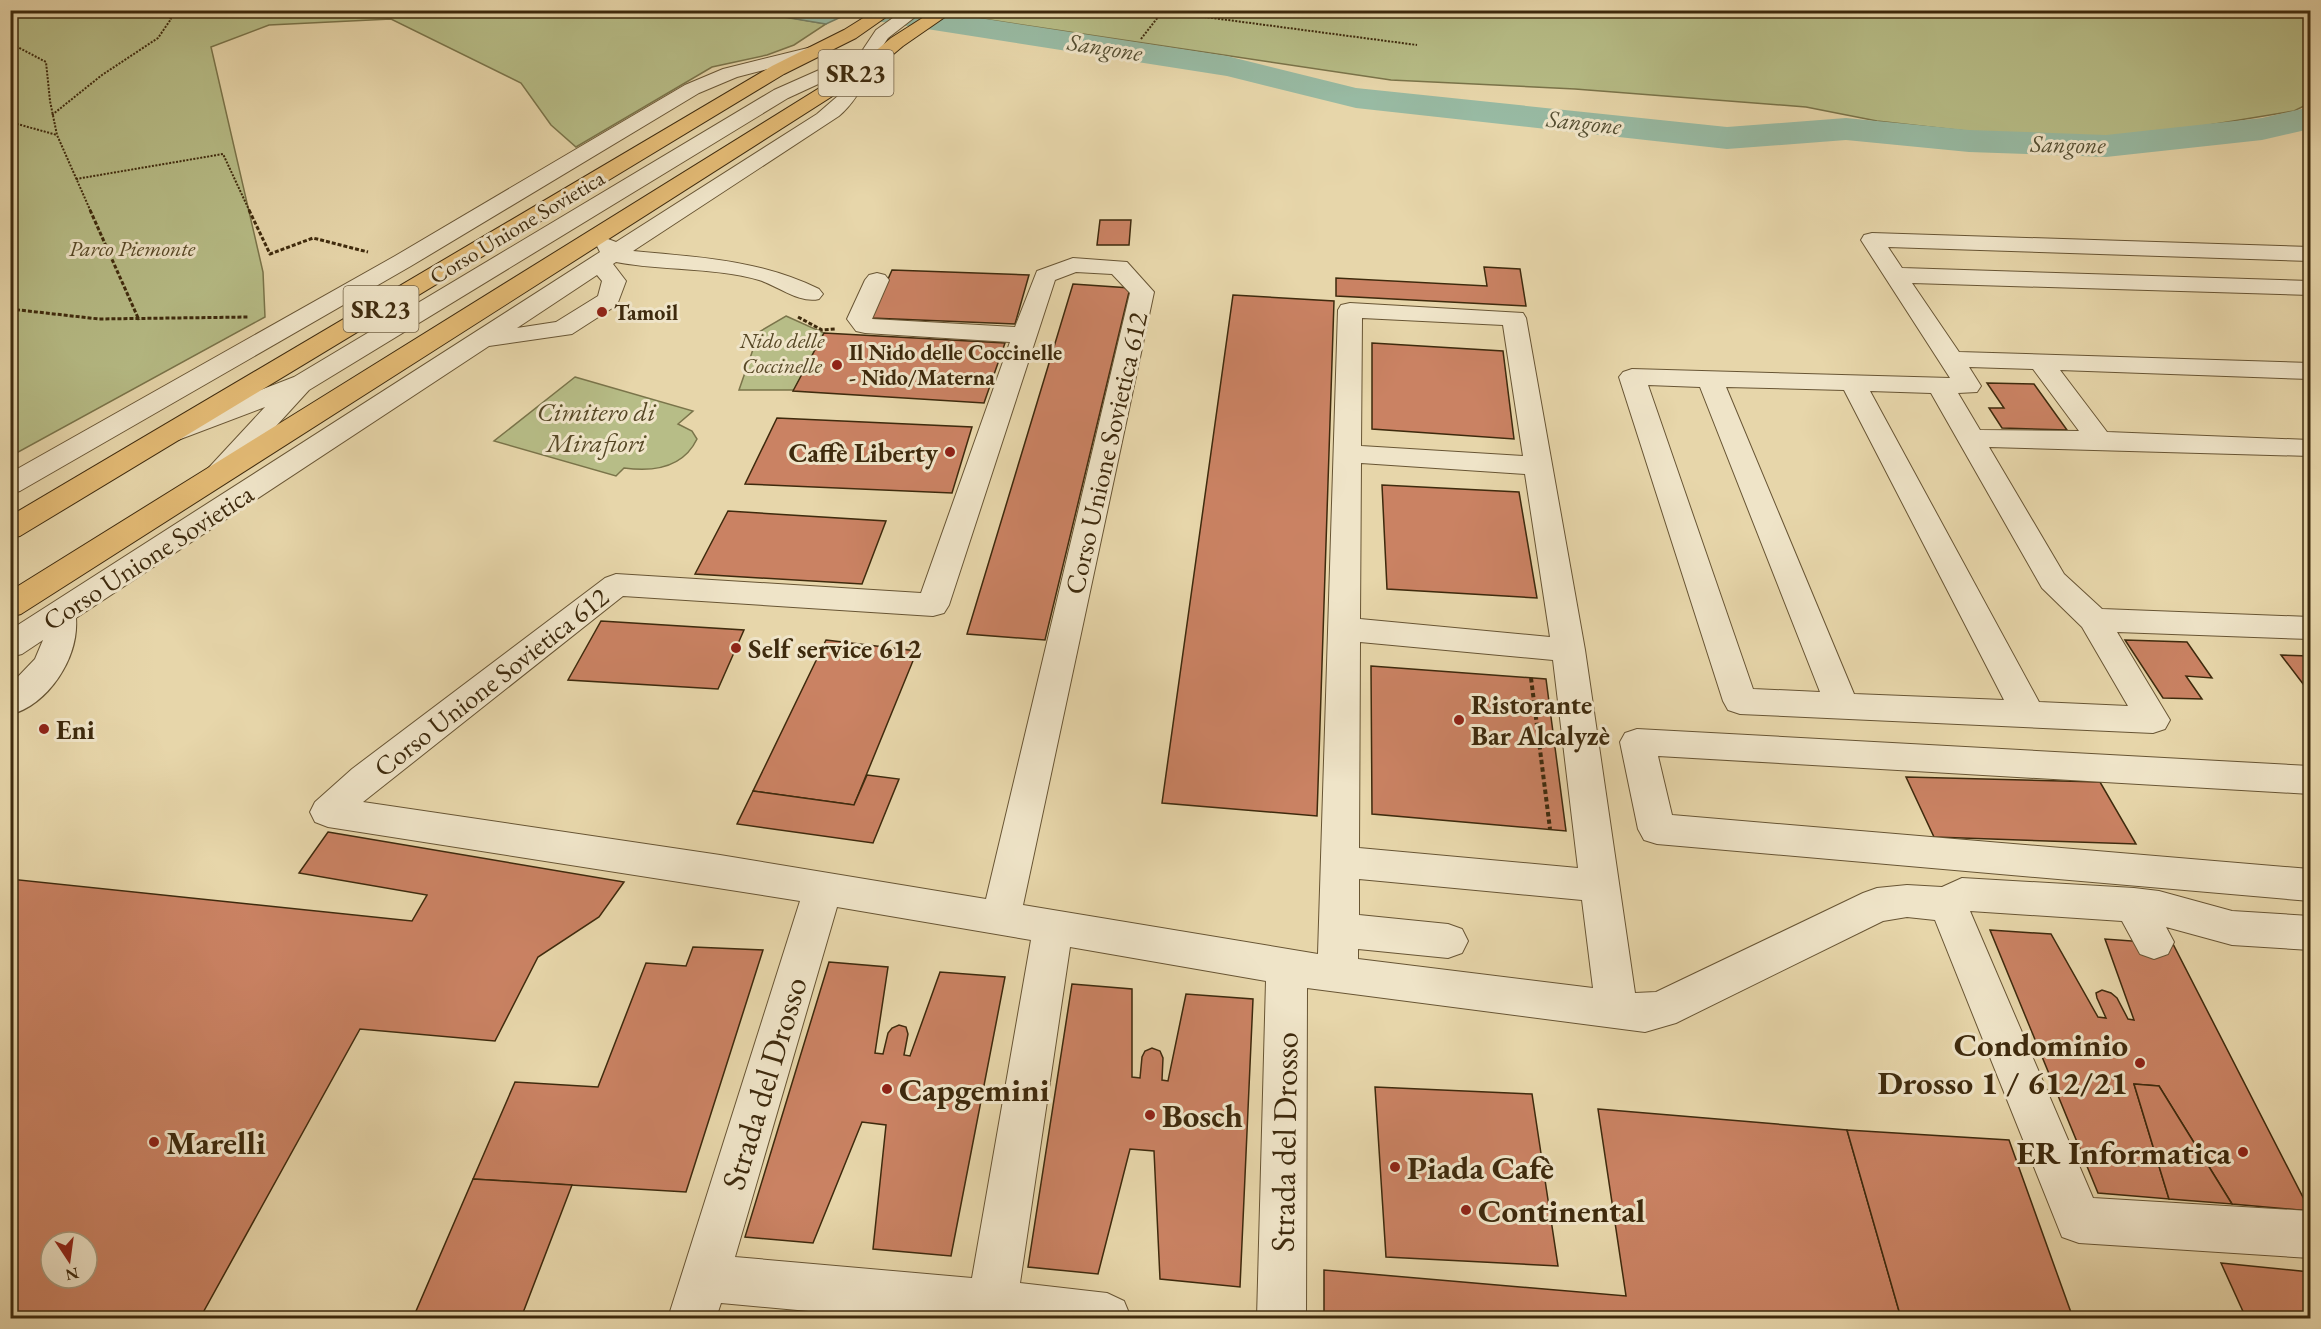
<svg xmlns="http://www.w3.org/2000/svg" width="2321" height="1329" viewBox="0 0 2321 1329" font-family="'EB Garamond',serif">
<rect width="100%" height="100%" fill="#e7d6aa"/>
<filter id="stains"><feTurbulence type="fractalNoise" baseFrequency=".00333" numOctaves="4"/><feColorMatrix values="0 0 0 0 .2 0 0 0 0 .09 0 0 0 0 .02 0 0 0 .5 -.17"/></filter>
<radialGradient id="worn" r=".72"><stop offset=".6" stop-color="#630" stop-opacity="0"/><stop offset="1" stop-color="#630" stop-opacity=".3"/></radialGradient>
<!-- green -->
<g fill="#b7bd87" stroke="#7a744a" stroke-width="1.5">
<polygon points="746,10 826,24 794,45 767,55 712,67 576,147 551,125 521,83 391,19 269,25 211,47 263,272 265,317 11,456 11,11"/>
<polygon points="981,10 2310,11 2310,103 2294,111 2203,126 2095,138 1983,133 1877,121 1806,107 1575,89 1391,80 970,17"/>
<polygon points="786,316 824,333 794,390 739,390 759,332"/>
<path d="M575,377L693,411L678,424L692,431L697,439C683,468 653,472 624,468L616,476L494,441Z"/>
</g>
<!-- water -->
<polygon fill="#98baa3" stroke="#748067" stroke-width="1.5" points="746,11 854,11 826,24"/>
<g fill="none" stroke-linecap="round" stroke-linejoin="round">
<!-- river -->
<polygon fill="#98baa3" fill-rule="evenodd" points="848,10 927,10 1227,56 1356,88 1727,127 1846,118 1969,130 2106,135 2262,118 2310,107 2310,129 2262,140 2106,157 1969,152 1846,140 1727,149 1356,108 1227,76 863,19 852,17"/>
</g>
<!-- building -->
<g fill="#ca8263" stroke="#3e2a0d" stroke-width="1.5" fill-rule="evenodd">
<polygon points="1100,220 1131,220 1129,245 1097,245"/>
<polygon points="1484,267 1520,269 1526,306 1336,296 1336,278 1487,286"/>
<polygon points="892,270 1029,275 1015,324 871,318"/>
<polygon points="1073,284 1130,288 1045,640 967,634"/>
<polygon points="1233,295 1334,301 1317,816 1162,803"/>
<polygon points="824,333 1005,343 984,403 793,391"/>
<polygon points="1372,343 1503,351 1514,439 1372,429"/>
<polygon points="1987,383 2034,384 2067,430 2002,428 1989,408 2004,408"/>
<polygon points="777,418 972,427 952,493 745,484"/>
<polygon points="1382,485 1519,492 1537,598 1387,589"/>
<polygon points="728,511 886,521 862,584 695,574"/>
<polygon points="601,621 744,630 718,689 568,680"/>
<polygon points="826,640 917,651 854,805 753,791"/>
<polygon points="2125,640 2187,642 2212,678 2186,676 2202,699 2163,698"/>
<polygon points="2281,655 2310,656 2310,693"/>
<polygon points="1371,666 1546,679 1566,831 1372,814"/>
<polygon points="867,775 899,779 873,843 737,824 753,791 854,805"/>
<polygon points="1906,777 2100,782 2136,844 1934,837"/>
<path d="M328,832L624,882L599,917L538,957L495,1041L360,1029L200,1318H10V879L412,921L427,895L299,873ZM51,1242H87V1278H51Z"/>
<polygon points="1990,930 2051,934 2098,1017 2106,1018 2097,998 2096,993 2102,990 2111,993 2117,998 2128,1019 2134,1020 2105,939 2173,944 2310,1211 2232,1204 2159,1086 2134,1084 2169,1199 2098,1193"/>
<polygon points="693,947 763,950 686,1192 473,1179 515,1082 598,1087 646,963 686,966"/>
<polygon points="829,962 888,967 875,1053 883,1054 888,1033 892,1028 899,1025 906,1027 908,1034 904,1055 910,1056 940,972 1005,977 951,1256 873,1249 886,1125 862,1122 813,1243 745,1237"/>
<polygon points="1072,984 1132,989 1132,1077 1140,1078 1142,1057 1145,1051 1152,1048 1160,1051 1163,1058 1162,1080 1168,1081 1186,994 1253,999 1240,1287 1160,1279 1154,1151 1130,1149 1098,1274 1028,1267"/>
<polygon points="2134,1084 2159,1086 2232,1204 2169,1199"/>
<polygon points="1375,1087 1532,1094 1558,1266 1386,1257"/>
<polygon points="1598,1109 1847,1130 1901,1318 1324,1318 1324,1270 1626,1296"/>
<polygon points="1847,1130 2009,1140 2073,1318 1901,1318"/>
<polygon points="473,1179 572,1185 521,1318 413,1318"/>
<polygon points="2221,1263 2310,1272 2310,1318 2246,1318"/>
</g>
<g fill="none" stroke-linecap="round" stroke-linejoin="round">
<defs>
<g id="minor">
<path d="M904,10H924L888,38L882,47L886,51L883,55L863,64L871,69C863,87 854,103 839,116L633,251C698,257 760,260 819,289L823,294L819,299C800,304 778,286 759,280C713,267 663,271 616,262L613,264L626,281L617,305L572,334L489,346L76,618C79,658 49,704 10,715V685L35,659L43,640L22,654L10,657V630L600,252L597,246L600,241L608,239L616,242L817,114L839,95L853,68L788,98L309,390L225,482L215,485L205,482L201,476L265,407L178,440L168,438L164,432L168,426L294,377L774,90L862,51L876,30ZM597,275L602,281L598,296L556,322L517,328Z"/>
<polygon points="820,45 826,46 829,50 826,54 737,77 699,93 411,266 20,491 10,494 10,473 395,256 685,85 723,69"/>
<path d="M1872,233L2310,247V261L1888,247L1902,268L2310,281V295L1912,283L1959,352L2310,363V379L2060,370L2107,432L2310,440V456L1989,447L2064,574L2102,609L2310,617V639L2117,632L2170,720L2165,729L2153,733L1740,714L1728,710L1723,701L1619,377L1623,372L1632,369L1950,378L1861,240L1864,235ZM1969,367L2033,369L2079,431L1980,430L1958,393L1977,392L1981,386ZM1648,385L1700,387L1820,692L1753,689ZM1726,387L1844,390L2004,700L1854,694ZM1870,391L1931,393L2042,588L2082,627L2128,706L2039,702Z"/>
<path d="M1073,258L1127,262L1154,292L1023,905L1318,954L1338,310L1341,305L1350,303L1523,313L1526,318L1585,650L1635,993L1656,992L1863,893L1877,888L1907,885L1942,887L1962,878L2134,888L2159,891L2232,911L2310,916V950L2232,945L2166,927L2174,942L2168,954L2154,959L2140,954L2122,921L1970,911L2093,1198L2310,1211V1258L2079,1243L2062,1237L1935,920L1907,917L1883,921L1676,1023L1645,1032L1307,988L1306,1318H1257L1266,981L1070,947L1020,1283L1107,1293L1124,1301L1131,1318H885L721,1303L716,1318H668L800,901L328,827L315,822L310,812L315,802L352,769L605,578L616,574L921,593L1010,342L865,333L856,331L847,319L865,280L869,275L877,273L885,275L889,280L872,319L1015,327L1037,271ZM1076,272L1112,274L1130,293L986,899L720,855L363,802L623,596L933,616L944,613L949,605L1055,280ZM1362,318L1503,325L1523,456L1361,446ZM1361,463L1525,474L1550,637L1360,619ZM1360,642L1553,660L1578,868L1359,848ZM1359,879L1582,900L1593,988L1358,959V949L1448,958L1462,953L1468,941L1462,929L1448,924L1359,915ZM837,907L1031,940L972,1278L735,1257Z"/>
<polygon points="1637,729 2310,766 2310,794 1658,756 1672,815 2310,869 2310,901 1657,844 1644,840 1638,829 1620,742 1625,733"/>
</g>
<g id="major">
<polygon points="876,10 896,10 856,38 784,74 20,536 10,538 10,516 772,66 844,30"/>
<polygon points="935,10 955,10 903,46 878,67 21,614 10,617 10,591 866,59 891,38"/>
</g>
</defs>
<!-- minor casing -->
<use href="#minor" stroke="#685534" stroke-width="2"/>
<!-- major casing -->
<use href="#major" stroke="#3e2a0d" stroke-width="2"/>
<!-- path-far2 -->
<g stroke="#3e2a0d" stroke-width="2" stroke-dasharray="2 1.5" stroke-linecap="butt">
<polyline points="1152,10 1417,45"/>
<polyline points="1141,39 1162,12"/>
<polyline points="10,43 46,62 50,101 57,135 91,212"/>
<polyline points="52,115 102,75 158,38 171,19 165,10"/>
<polyline points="10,122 57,135"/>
<polyline points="76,179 223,154 250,212"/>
</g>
<!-- path-far1 -->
<g stroke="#3e2a0d" stroke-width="3" stroke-dasharray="4 2" stroke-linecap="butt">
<polyline points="90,210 139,320"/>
<polyline points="249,210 270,254 313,238 368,252"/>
<polyline points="10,309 99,319 249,317"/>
<polyline points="798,317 822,330 835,329"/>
</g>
<!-- path -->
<polyline stroke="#3e2a0d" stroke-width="4" stroke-dasharray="4.5 3" stroke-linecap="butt" points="1531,678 1550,829"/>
<!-- minor -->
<use href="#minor" fill="#efe4c8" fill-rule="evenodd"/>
<!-- major -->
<use href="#major" fill="#e4bb75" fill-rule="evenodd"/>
</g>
<!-- markers -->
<g fill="#8f2418" stroke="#efe4c8" stroke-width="2">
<circle cx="602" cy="312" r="6"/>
<circle cx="837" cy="365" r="6"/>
<circle cx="950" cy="452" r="6"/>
<circle cx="736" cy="648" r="6"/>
<circle cx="1459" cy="720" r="6"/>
<circle cx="44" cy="729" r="6"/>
<circle cx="2140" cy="1063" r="6"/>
<circle cx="887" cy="1089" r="6"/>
<circle cx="1150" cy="1115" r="6"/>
<circle cx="154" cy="1142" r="6"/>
<circle cx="2243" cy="1152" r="6"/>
<circle cx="1395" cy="1167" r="6"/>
<circle cx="1466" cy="1210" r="6"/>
</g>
<g text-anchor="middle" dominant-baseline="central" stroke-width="6" stroke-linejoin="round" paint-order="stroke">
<!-- far-street labels -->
<g font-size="22" fill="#3e2a0d" stroke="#efe4c8">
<text transform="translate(517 227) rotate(-31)">Corso Unione Sovietica</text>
</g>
<!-- far-park labels -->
<g font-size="22" font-style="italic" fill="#564725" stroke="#efe4c8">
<text x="132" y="248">Parco Piemonte</text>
<text x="782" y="340">Nido delle<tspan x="782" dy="25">Coccinelle</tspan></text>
</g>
<!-- far-poi labels -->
<g font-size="22" font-weight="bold" fill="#3e2a0d" stroke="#efe4c8" text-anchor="start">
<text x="614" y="312">Tamoil</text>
<text x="849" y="352">Il Nido delle Coccinelle<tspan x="849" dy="25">- Nido/Materna</tspan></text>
</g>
<!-- far-water labels -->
<g font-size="24" font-style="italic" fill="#544e32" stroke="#efe4c8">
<text transform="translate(1105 47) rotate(9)">Sangone</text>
<text transform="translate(1584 122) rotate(6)">Sangone</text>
<text transform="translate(2068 144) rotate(1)">Sangone</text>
</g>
<!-- shield labels -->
<g fill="#efe4c8" stroke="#736245" stroke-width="1.5">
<rect x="818.5" y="50" width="75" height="46" rx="4.5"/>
<rect x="343.5" y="286" width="75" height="46" rx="4.5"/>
</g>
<g font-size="26" font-weight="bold" fill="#3e2a0d">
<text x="856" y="73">SR23</text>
<text x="381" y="309">SR23</text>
</g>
<!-- park labels -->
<g font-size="27" font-style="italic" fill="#564725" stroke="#efe4c8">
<text x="596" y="411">Cimitero di<tspan x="596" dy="31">Mirafiori</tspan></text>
</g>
<!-- poi labels -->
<g font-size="27" font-weight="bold" fill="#3e2a0d" stroke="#efe4c8" text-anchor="start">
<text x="938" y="452" text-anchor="end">Caffè Liberty</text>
<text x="748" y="648">Self service 612</text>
<text x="1471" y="704">Ristorante<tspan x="1471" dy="31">Bar Alcalyzè</tspan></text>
<text x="56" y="729">Eni</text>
</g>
<!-- street labels -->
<g font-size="27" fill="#3e2a0d" stroke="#efe4c8">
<text transform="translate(1106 453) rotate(-77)">Corso Unione Sovietica 612</text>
<text transform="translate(148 557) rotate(-33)">Corso Unione Sovietica</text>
<text transform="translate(491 682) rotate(-38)">Corso Unione Sovietica 612</text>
</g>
<!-- near-poi labels -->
<g font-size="33" font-weight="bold" fill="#3e2a0d" stroke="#efe4c8" text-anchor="start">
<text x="2128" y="1044" text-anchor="end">Condominio<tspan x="2128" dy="38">Drosso 1 / 612/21</tspan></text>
<text x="899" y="1089">Capgemini</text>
<text x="1162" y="1115">Bosch</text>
<text x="166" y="1142">Marelli</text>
<text x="2231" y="1152" text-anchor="end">ER Informatica</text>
<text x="1407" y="1167">Piada Cafè</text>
<text x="1478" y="1210">Continental</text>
</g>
<!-- near-street labels -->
<g font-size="33" fill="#3e2a0d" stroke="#efe4c8">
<text transform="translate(764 1083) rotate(-73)">Strada del Drosso</text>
<text transform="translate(1284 1142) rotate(-89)">Strada del Drosso</text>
</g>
</g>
<!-- margin -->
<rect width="2321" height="1329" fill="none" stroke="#e7d6aa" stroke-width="36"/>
<rect x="12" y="12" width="2297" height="1305" fill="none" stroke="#3e2a0d" stroke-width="3"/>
<rect x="18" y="18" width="2285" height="1293" fill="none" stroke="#3e2a0d" stroke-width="1.5"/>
<!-- north arrow -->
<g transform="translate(69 1260) rotate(167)"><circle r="28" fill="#efe4c8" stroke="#a89a7d" stroke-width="1.5"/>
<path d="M0-4.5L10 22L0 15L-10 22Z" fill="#8f2418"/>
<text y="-9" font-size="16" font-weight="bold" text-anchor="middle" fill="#3e2a0d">N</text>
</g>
<rect width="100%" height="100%" filter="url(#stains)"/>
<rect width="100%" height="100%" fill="url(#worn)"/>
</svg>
